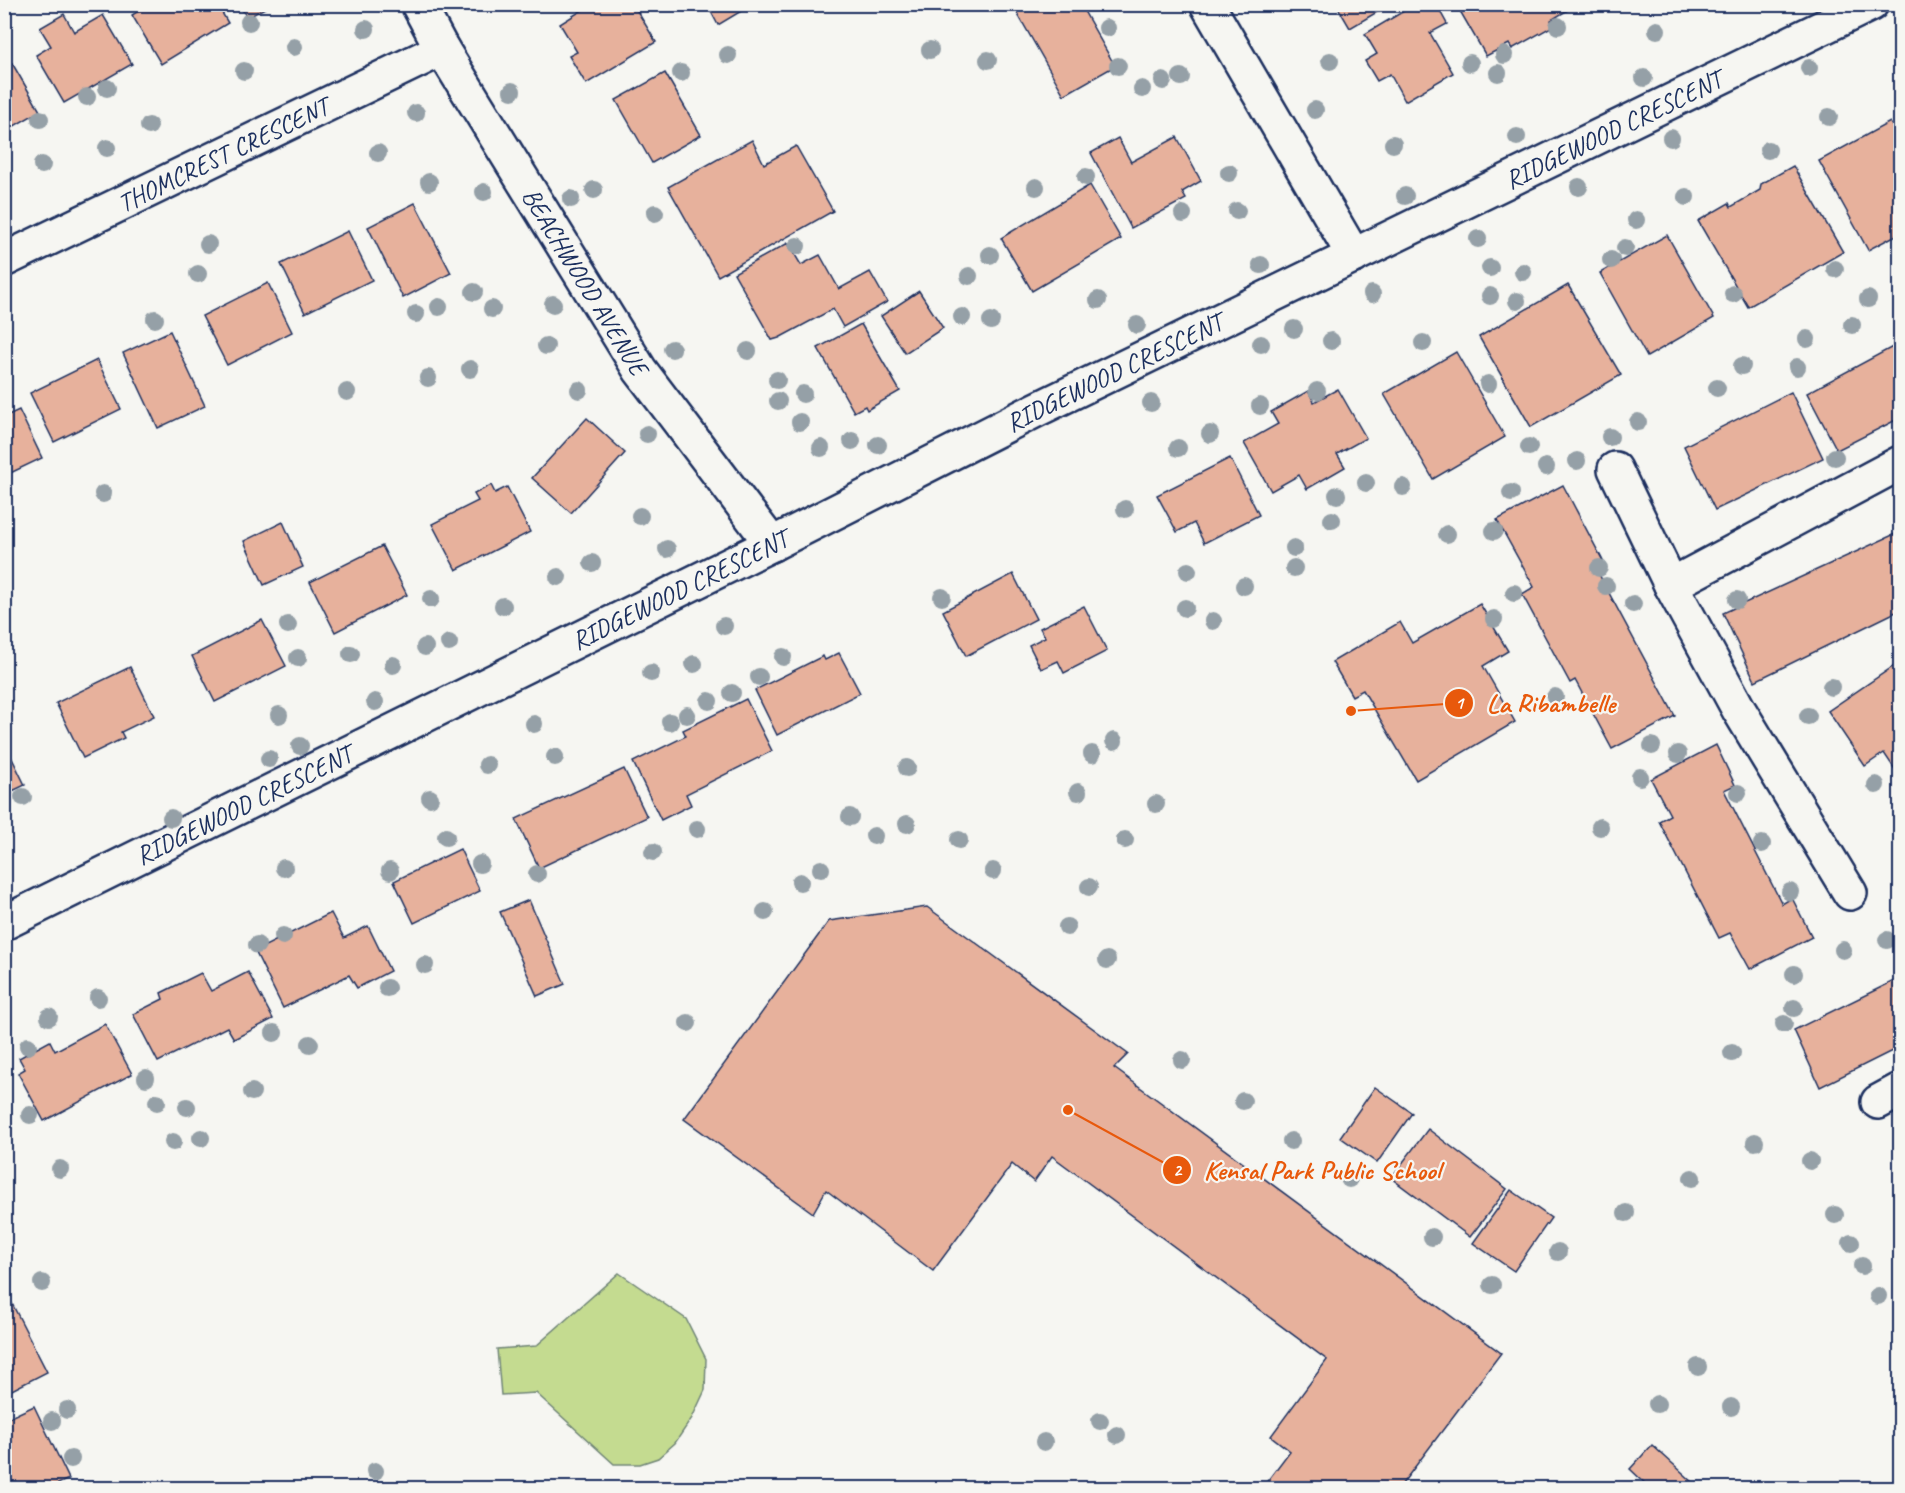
<svg xmlns="http://www.w3.org/2000/svg" width="1905" height="1493" viewBox="0 0 1905 1493" font-family="Caveat,sans-serif">
<rect width="100%" height="100%" fill="#f6f6f2"/>
<filter id="ink" filterUnits="userSpaceOnUse"><feTurbulence type="fractalNoise" baseFrequency=".0167" numOctaves="2"/><feDisplacementMap in="SourceGraphic" scale="12" xChannelSelector="R" yChannelSelector="G"/><feConvolveMatrix kernelMatrix="1 2 1 2 8 2 1 2 1" color-interpolation-filters="sRGB"/></filter>
<g filter="url(#ink)">
<!-- green -->
<polygon fill="#c4db90" stroke="#708577" stroke-width="1.5" points="619,1273 686,1319 706,1359 705,1390 692,1418 675,1443 658,1458 640,1464 614,1464 536,1393 501,1395 497,1349 536,1346"/>
<!-- building -->
<g fill="#e7b19c" stroke="#1b2f5e" stroke-width="1.5">
<polygon points="150,4 217,4 228,23 161,64 132,15"/>
<polygon points="239,4 272,4 247,18"/>
<polygon points="592,4 633,4 656,42 586,84 569,56 577,52 560,24"/>
<polygon points="707,4 753,4 718,25"/>
<polygon points="1012,4 1080,4 1115,66 1064,95"/>
<polygon points="1336,4 1389,4 1389,5 1350,28"/>
<polygon points="1431,4 1436,4 1447,24 1430,33 1453,73 1405,101 1390,74 1377,81 1365,61 1377,54 1365,34 1414,5 1418,11"/>
<polygon points="1471,4 1578,4 1551,20 1553,26 1512,49 1509,44 1486,56 1460,11"/>
<polygon points="64,14 74,32 103,15 132,64 64,103 36,55 51,46 40,28"/>
<polygon points="12,63 40,111 4,132 4,68"/>
<polygon points="665,73 701,135 652,163 616,100"/>
<polygon points="1890,122 1900,140 1900,233 1868,250 1819,161"/>
<polygon points="1177,137 1201,181 1182,192 1186,199 1131,228 1091,153 1118,138 1131,162"/>
<polygon points="752,140 764,164 796,146 833,211 718,276 668,187"/>
<polygon points="1793,166 1843,252 1748,307 1698,221 1729,203 1731,207 1760,190 1761,184"/>
<polygon points="1090,185 1121,239 1032,291 1001,238"/>
<polygon points="415,203 451,273 403,298 368,227"/>
<polygon points="348,231 372,280 305,313 281,264"/>
<polygon points="1667,235 1714,318 1647,357 1600,273"/>
<polygon points="788,243 801,265 820,255 839,289 870,272 887,302 843,327 833,309 779,338 772,340 734,273"/>
<polygon points="268,283 292,332 227,365 202,316"/>
<polygon points="1568,285 1621,375 1531,427 1479,337"/>
<polygon points="919,291 943,328 905,353 881,316"/>
<polygon points="861,324 900,391 867,410 865,406 854,412 818,348"/>
<polygon points="170,331 205,406 158,428 123,353"/>
<polygon points="1900,343 1900,418 1837,450 1807,393"/>
<polygon points="1456,352 1505,437 1433,479 1384,394"/>
<polygon points="97,360 121,409 54,442 30,393"/>
<polygon points="1338,389 1366,438 1337,454 1345,467 1307,489 1299,475 1271,491 1244,443 1278,424 1271,412 1308,391 1314,402"/>
<polygon points="1791,392 1823,458 1715,510 1684,446"/>
<polygon points="19,410 42,458 4,476 4,417"/>
<polygon points="587,418 625,453 571,513 532,478"/>
<polygon points="1230,458 1259,515 1204,543 1194,523 1177,532 1157,495"/>
<polygon points="491,485 495,493 507,487 530,532 456,570 432,524 478,501 474,494"/>
<polygon points="1563,485 1603,561 1594,565 1675,716 1612,749 1575,680 1570,683 1522,594 1534,587 1497,520"/>
<polygon points="283,522 303,567 264,585 244,541"/>
<polygon points="1897,533 1900,540 1900,610 1755,681 1723,613"/>
<polygon points="382,546 407,595 335,632 310,582"/>
<polygon points="1013,574 1036,619 966,656 943,611"/>
<polygon points="1480,604 1508,651 1483,666 1515,722 1416,780 1363,690 1352,696 1332,662 1400,622 1412,643"/>
<polygon points="1084,606 1107,651 1064,673 1058,661 1041,669 1029,645 1045,637 1040,628"/>
<polygon points="262,620 286,666 215,702 192,656"/>
<polygon points="839,653 860,693 777,735 755,690 823,656 825,660"/>
<polygon points="1900,662 1900,777 1884,753 1865,766 1828,711"/>
<polygon points="130,667 154,716 121,732 124,738 83,758 56,703"/>
<polygon points="746,699 772,751 686,794 691,805 661,820 633,762 686,736 683,730"/>
<polygon points="4,742 25,785 4,795"/>
<polygon points="1716,745 1735,785 1724,790 1782,904 1792,898 1812,937 1750,969 1730,933 1719,938 1659,821 1670,815 1651,779"/>
<polygon points="624,769 647,817 539,868 516,819"/>
<polygon points="460,849 480,891 414,923 394,881"/>
<polygon points="529,900 565,984 537,996 500,912"/>
<polygon points="927,907 1128,1054 1114,1068 1501,1353 1399,1488 1262,1488 1290,1451 1271,1436 1327,1360 1052,1156 1034,1182 1012,1164 933,1271 826,1190 813,1213 684,1119 829,921"/>
<polygon points="331,913 344,938 368,926 390,971 357,988 349,975 283,1008 255,951"/>
<polygon points="248,972 273,1019 234,1039 227,1027 158,1062 133,1014 163,999 161,993 201,973 211,991"/>
<polygon points="1900,978 1900,1047 1820,1087 1794,1030"/>
<polygon points="105,1024 132,1074 44,1121 18,1073 25,1069 19,1058 50,1041 55,1051"/>
<polygon points="1375,1087 1412,1113 1377,1163 1340,1137"/>
<polygon points="1428,1129 1507,1189 1470,1237 1391,1178"/>
<polygon points="1511,1190 1551,1218 1514,1271 1473,1243"/>
<polygon points="4,1288 47,1372 4,1394"/>
<polygon points="34,1406 69,1479 49,1488 12,1488 4,1473 4,1420"/>
<polygon points="1652,1445 1694,1483 1689,1488 1650,1488 1630,1469"/>
</g>
<g fill="none" stroke-linecap="round" stroke-linejoin="round">
<defs>
<g id="minor">
<path id="s1" d="M418,4L442,49L640,370L772,544"/>
<polyline points="1207,4 1354,256"/>
<path id="s2" d="M4,260L442,49"/>
<polyline points="1615,469 1671,585 1739,710 1850,893"/>
<polyline points="1671,585 1900,463"/>
<path id="s3" d="M4,923L772,544L1036,410L1871,4"/>
<polyline points="1878,1102 1900,1090"/>
</g>
</defs>
<!-- minor casing -->
<use href="#minor" stroke="#1b2f5e" stroke-width="38"/>
<!-- minor -->
<use href="#minor" stroke="#f6f6f2" stroke-width="33"/>
</g>
<!-- trees -->
<g fill="#95a0a7">
<circle cx="249" cy="22" r="9"/>
<circle cx="1558" cy="26" r="9"/>
<circle cx="1107" cy="28" r="9"/>
<circle cx="366" cy="29" r="9"/>
<circle cx="1657" cy="30" r="9"/>
<circle cx="294" cy="47" r="9"/>
<circle cx="930" cy="50" r="9"/>
<circle cx="728" cy="55" r="9"/>
<circle cx="1504" cy="55" r="9"/>
<circle cx="988" cy="60" r="9"/>
<circle cx="1330" cy="61" r="9"/>
<circle cx="1470" cy="63" r="9"/>
<circle cx="1118" cy="66" r="9"/>
<circle cx="1809" cy="68" r="9"/>
<circle cx="244" cy="71" r="9"/>
<circle cx="681" cy="73" r="9"/>
<circle cx="1498" cy="73" r="9"/>
<circle cx="1181" cy="77" r="9"/>
<circle cx="1644" cy="78" r="9"/>
<circle cx="1163" cy="81" r="9"/>
<circle cx="107" cy="88" r="9"/>
<circle cx="1142" cy="89" r="9"/>
<circle cx="512" cy="91" r="9"/>
<circle cx="87" cy="97" r="9"/>
<circle cx="1315" cy="110" r="9"/>
<circle cx="416" cy="113" r="9"/>
<circle cx="1829" cy="117" r="9"/>
<circle cx="40" cy="119" r="9"/>
<circle cx="149" cy="126" r="9"/>
<circle cx="1517" cy="137" r="9"/>
<circle cx="1671" cy="138" r="9"/>
<circle cx="1393" cy="144" r="9"/>
<circle cx="107" cy="148" r="9"/>
<circle cx="1768" cy="150" r="9"/>
<circle cx="378" cy="153" r="9"/>
<circle cx="42" cy="165" r="9"/>
<circle cx="1229" cy="173" r="9"/>
<circle cx="1086" cy="177" r="9"/>
<circle cx="429" cy="182" r="9"/>
<circle cx="1036" cy="187" r="9"/>
<circle cx="1579" cy="187" r="9"/>
<circle cx="594" cy="190" r="9"/>
<circle cx="484" cy="192" r="9"/>
<circle cx="1405" cy="196" r="9"/>
<circle cx="1686" cy="197" r="9"/>
<circle cx="571" cy="199" r="9"/>
<circle cx="1237" cy="211" r="9"/>
<circle cx="655" cy="213" r="9"/>
<circle cx="1183" cy="214" r="9"/>
<circle cx="1636" cy="220" r="9"/>
<circle cx="1478" cy="239" r="9"/>
<circle cx="208" cy="244" r="9"/>
<circle cx="797" cy="246" r="9"/>
<circle cx="1625" cy="248" r="9"/>
<circle cx="990" cy="255" r="9"/>
<circle cx="1611" cy="260" r="9"/>
<circle cx="1261" cy="265" r="9"/>
<circle cx="1490" cy="268" r="9"/>
<circle cx="1835" cy="269" r="9"/>
<circle cx="1523" cy="272" r="9"/>
<circle cx="198" cy="274" r="9"/>
<circle cx="969" cy="276" r="9"/>
<circle cx="474" cy="292" r="9"/>
<circle cx="1372" cy="294" r="9"/>
<circle cx="1733" cy="294" r="9"/>
<circle cx="1490" cy="296" r="9"/>
<circle cx="1868" cy="299" r="9"/>
<circle cx="1098" cy="300" r="9"/>
<circle cx="1517" cy="301" r="9"/>
<circle cx="553" cy="304" r="9"/>
<circle cx="439" cy="307" r="9"/>
<circle cx="492" cy="309" r="9"/>
<circle cx="416" cy="314" r="9"/>
<circle cx="962" cy="317" r="9"/>
<circle cx="155" cy="319" r="9"/>
<circle cx="991" cy="321" r="9"/>
<circle cx="1137" cy="325" r="9"/>
<circle cx="1852" cy="325" r="9"/>
<circle cx="1294" cy="329" r="9"/>
<circle cx="1807" cy="339" r="9"/>
<circle cx="1331" cy="341" r="9"/>
<circle cx="1423" cy="343" r="9"/>
<circle cx="1261" cy="344" r="9"/>
<circle cx="546" cy="346" r="9"/>
<circle cx="672" cy="349" r="9"/>
<circle cx="748" cy="351" r="9"/>
<circle cx="1742" cy="366" r="9"/>
<circle cx="1797" cy="367" r="9"/>
<circle cx="470" cy="369" r="9"/>
<circle cx="428" cy="378" r="9"/>
<circle cx="777" cy="380" r="9"/>
<circle cx="1488" cy="384" r="9"/>
<circle cx="1717" cy="388" r="9"/>
<circle cx="579" cy="390" r="9"/>
<circle cx="1317" cy="391" r="9"/>
<circle cx="347" cy="392" r="9"/>
<circle cx="803" cy="394" r="9"/>
<circle cx="778" cy="401" r="9"/>
<circle cx="1151" cy="403" r="9"/>
<circle cx="1260" cy="406" r="9"/>
<circle cx="800" cy="422" r="9"/>
<circle cx="1638" cy="422" r="9"/>
<circle cx="647" cy="434" r="9"/>
<circle cx="1210" cy="434" r="9"/>
<circle cx="1610" cy="437" r="9"/>
<circle cx="852" cy="441" r="9"/>
<circle cx="878" cy="445" r="9"/>
<circle cx="1529" cy="447" r="9"/>
<circle cx="821" cy="448" r="9"/>
<circle cx="1178" cy="448" r="9"/>
<circle cx="1835" cy="457" r="9"/>
<circle cx="1577" cy="461" r="9"/>
<circle cx="1546" cy="467" r="9"/>
<circle cx="1366" cy="483" r="9"/>
<circle cx="1403" cy="487" r="9"/>
<circle cx="1511" cy="493" r="9"/>
<circle cx="103" cy="494" r="9"/>
<circle cx="1337" cy="495" r="9"/>
<circle cx="1125" cy="509" r="9"/>
<circle cx="640" cy="516" r="9"/>
<circle cx="1332" cy="520" r="9"/>
<circle cx="1494" cy="531" r="9"/>
<circle cx="1447" cy="534" r="9"/>
<circle cx="1294" cy="548" r="9"/>
<circle cx="667" cy="549" r="9"/>
<circle cx="592" cy="563" r="9"/>
<circle cx="1294" cy="568" r="9"/>
<circle cx="1599" cy="568" r="9"/>
<circle cx="1188" cy="571" r="9"/>
<circle cx="558" cy="577" r="9"/>
<circle cx="1244" cy="586" r="9"/>
<circle cx="1606" cy="586" r="9"/>
<circle cx="1514" cy="593" r="9"/>
<circle cx="942" cy="597" r="9"/>
<circle cx="431" cy="599" r="9"/>
<circle cx="1737" cy="600" r="9"/>
<circle cx="1633" cy="604" r="9"/>
<circle cx="503" cy="606" r="9"/>
<circle cx="1185" cy="608" r="9"/>
<circle cx="1494" cy="619" r="9"/>
<circle cx="1213" cy="621" r="9"/>
<circle cx="288" cy="625" r="9"/>
<circle cx="724" cy="626" r="9"/>
<circle cx="449" cy="643" r="9"/>
<circle cx="425" cy="647" r="9"/>
<circle cx="351" cy="654" r="9"/>
<circle cx="783" cy="657" r="9"/>
<circle cx="298" cy="658" r="9"/>
<circle cx="694" cy="664" r="9"/>
<circle cx="393" cy="665" r="9"/>
<circle cx="651" cy="673" r="9"/>
<circle cx="759" cy="677" r="9"/>
<circle cx="1831" cy="687" r="9"/>
<circle cx="732" cy="693" r="9"/>
<circle cx="1555" cy="697" r="9"/>
<circle cx="709" cy="701" r="9"/>
<circle cx="375" cy="702" r="9"/>
<circle cx="279" cy="715" r="9"/>
<circle cx="687" cy="715" r="9"/>
<circle cx="1808" cy="716" r="9"/>
<circle cx="670" cy="722" r="9"/>
<circle cx="534" cy="724" r="9"/>
<circle cx="1114" cy="741" r="9"/>
<circle cx="300" cy="746" r="9"/>
<circle cx="1652" cy="746" r="9"/>
<circle cx="1092" cy="754" r="9"/>
<circle cx="1678" cy="754" r="9"/>
<circle cx="555" cy="757" r="9"/>
<circle cx="269" cy="759" r="9"/>
<circle cx="487" cy="765" r="9"/>
<circle cx="907" cy="768" r="9"/>
<circle cx="1640" cy="777" r="9"/>
<circle cx="1876" cy="785" r="9"/>
<circle cx="1078" cy="792" r="9"/>
<circle cx="1738" cy="793" r="9"/>
<circle cx="23" cy="797" r="9"/>
<circle cx="430" cy="798" r="9"/>
<circle cx="1156" cy="804" r="9"/>
<circle cx="850" cy="817" r="9"/>
<circle cx="171" cy="818" r="9"/>
<circle cx="907" cy="824" r="9"/>
<circle cx="1600" cy="827" r="9"/>
<circle cx="697" cy="829" r="9"/>
<circle cx="874" cy="836" r="9"/>
<circle cx="446" cy="837" r="9"/>
<circle cx="959" cy="840" r="9"/>
<circle cx="1125" cy="840" r="9"/>
<circle cx="1762" cy="844" r="9"/>
<circle cx="653" cy="852" r="9"/>
<circle cx="480" cy="864" r="9"/>
<circle cx="284" cy="868" r="9"/>
<circle cx="821" cy="869" r="9"/>
<circle cx="390" cy="871" r="9"/>
<circle cx="993" cy="871" r="9"/>
<circle cx="537" cy="874" r="9"/>
<circle cx="800" cy="882" r="9"/>
<circle cx="1089" cy="887" r="9"/>
<circle cx="1790" cy="892" r="9"/>
<circle cx="765" cy="912" r="9"/>
<circle cx="1067" cy="927" r="9"/>
<circle cx="283" cy="936" r="9"/>
<circle cx="1887" cy="940" r="9"/>
<circle cx="257" cy="945" r="9"/>
<circle cx="1843" cy="950" r="9"/>
<circle cx="1107" cy="960" r="9"/>
<circle cx="425" cy="965" r="9"/>
<circle cx="1794" cy="974" r="9"/>
<circle cx="387" cy="988" r="9"/>
<circle cx="98" cy="998" r="9"/>
<circle cx="1794" cy="1008" r="9"/>
<circle cx="49" cy="1017" r="9"/>
<circle cx="688" cy="1023" r="9"/>
<circle cx="1784" cy="1024" r="9"/>
<circle cx="274" cy="1033" r="9"/>
<circle cx="310" cy="1044" r="9"/>
<circle cx="28" cy="1046" r="9"/>
<circle cx="1732" cy="1053" r="9"/>
<circle cx="1182" cy="1060" r="9"/>
<circle cx="146" cy="1078" r="9"/>
<circle cx="252" cy="1092" r="9"/>
<circle cx="1243" cy="1101" r="9"/>
<circle cx="157" cy="1102" r="9"/>
<circle cx="187" cy="1107" r="9"/>
<circle cx="30" cy="1115" r="9"/>
<circle cx="201" cy="1138" r="9"/>
<circle cx="1291" cy="1141" r="9"/>
<circle cx="173" cy="1142" r="9"/>
<circle cx="1755" cy="1142" r="9"/>
<circle cx="1810" cy="1161" r="9"/>
<circle cx="60" cy="1169" r="9"/>
<circle cx="1692" cy="1178" r="9"/>
<circle cx="1349" cy="1179" r="9"/>
<circle cx="1626" cy="1213" r="9"/>
<circle cx="1835" cy="1215" r="9"/>
<circle cx="1432" cy="1237" r="9"/>
<circle cx="1851" cy="1243" r="9"/>
<circle cx="1558" cy="1252" r="9"/>
<circle cx="1862" cy="1266" r="9"/>
<circle cx="42" cy="1283" r="9"/>
<circle cx="1492" cy="1285" r="9"/>
<circle cx="1878" cy="1296" r="9"/>
<circle cx="1698" cy="1367" r="9"/>
<circle cx="1657" cy="1404" r="9"/>
<circle cx="1731" cy="1407" r="9"/>
<circle cx="67" cy="1410" r="9"/>
<circle cx="52" cy="1421" r="9"/>
<circle cx="1100" cy="1421" r="9"/>
<circle cx="1117" cy="1435" r="9"/>
<circle cx="1044" cy="1442" r="9"/>
<circle cx="71" cy="1459" r="9"/>
<circle cx="375" cy="1471" r="9"/>
</g>
</g>
<g text-anchor="middle" dominant-baseline="central" stroke-width="4.5" stroke-linejoin="round" paint-order="stroke">
<!-- street labels -->
<g font-size="26" fill="#1b2f5e" stroke="#f6f6f2">
<text stroke="none"><textPath href="#s3" startOffset="1794">RIDGEWOOD CRESCENT</textPath></text>
<text stroke="none"><textPath href="#s2" startOffset="243">THOMCREST CRESCENT</textPath></text>
<text stroke="none"><textPath href="#s1" startOffset="324">BEACHWOOD AVENUE</textPath></text>
<text stroke="none"><textPath href="#s3" startOffset="1239">RIDGEWOOD CRESCENT</textPath></text>
<text stroke="none"><textPath href="#s3" startOffset="753">RIDGEWOOD CRESCENT</textPath></text>
<text stroke="none"><textPath href="#s3" startOffset="267">RIDGEWOOD CRESCENT</textPath></text>
</g>
</g>
<!-- callouts -->
<path fill="none" stroke="#e8590c" stroke-width="2" d="M1351 711L1459 703M1068 1110L1177 1170"/>
<g fill="#e8590c" stroke="#f6f6f2" stroke-width="2">
<circle cx="1351" cy="711" r="6"/>
<circle cx="1068" cy="1110" r="6"/>
<circle cx="1459" cy="703" r="15"/>
<circle cx="1177" cy="1170" r="15"/>
</g>
<g font-size="18" text-anchor="middle" font-weight="bold" fill="#fff">
<text x="1459" y="709">1</text>
<text x="1177" y="1176">2</text>
</g>
<g font-size="27" text-anchor="middle" font-weight="bold" fill="#e8590c" stroke="#f6f6f2" stroke-width="4.5" stroke-linejoin="round" paint-order="stroke">
<text x="1551" y="712">La Ribambelle</text>
<text x="1322" y="1179">Kensal Park Public School</text>
</g>
<!-- margin -->
<rect width="1905" height="1493" fill="none" stroke="#f6f6f2" stroke-width="24"/>
<rect x="12" y="12" width="1881" height="1469" fill="none" stroke="#1b2f5e" stroke-width="2" filter="url(#ink)"/>
</svg>
